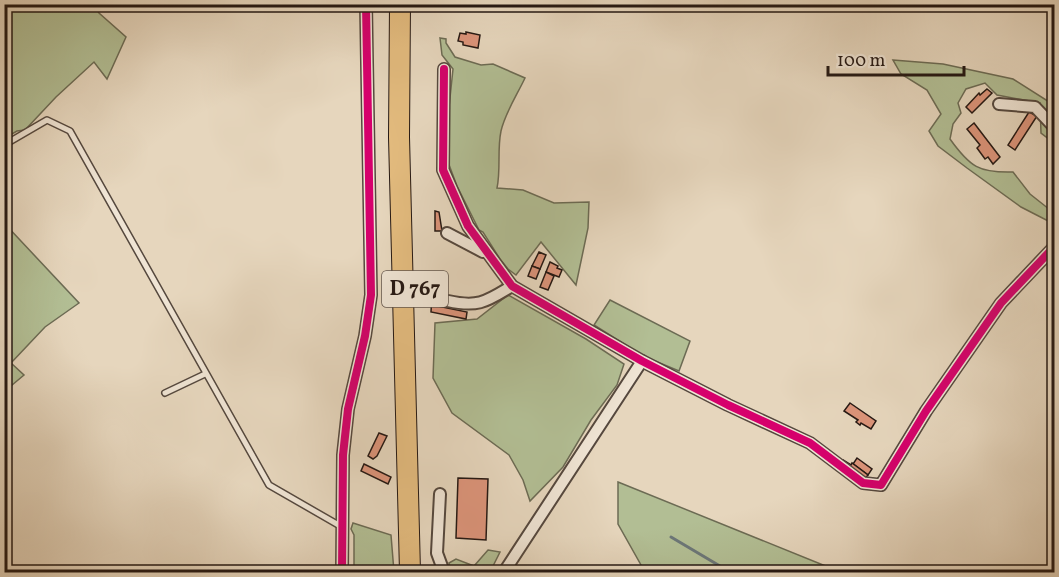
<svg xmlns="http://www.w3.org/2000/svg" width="1059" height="577" viewBox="0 0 1059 577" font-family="Vollkorn,serif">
<rect width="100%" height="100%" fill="#e6d6bd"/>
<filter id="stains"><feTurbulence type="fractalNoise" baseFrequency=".00333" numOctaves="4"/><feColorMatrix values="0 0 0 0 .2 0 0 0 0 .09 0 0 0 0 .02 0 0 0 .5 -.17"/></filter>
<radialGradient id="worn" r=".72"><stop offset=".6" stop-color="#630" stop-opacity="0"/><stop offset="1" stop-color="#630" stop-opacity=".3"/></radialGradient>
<!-- green -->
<g fill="#b2be94" stroke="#6c6b54" stroke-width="1.5">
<polygon points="5,5 94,5 99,13 126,37 107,79 94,62 56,97 25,130 17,131 5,138"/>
<path d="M440,38L446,39V43L455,57L481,65L493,64L525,78C517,95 505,113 501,131C497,150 501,169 497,188L523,190L554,203L589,202L588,228L576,285L541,242L516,275L508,269L500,259L483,232L479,230L457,186L448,162V117L453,69L442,55Z"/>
<path d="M893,60L943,64L1013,79L1054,105V143L1041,133L1040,103L997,95L985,83L966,89L958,103L961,113L953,124L950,139C970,167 979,173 1013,172L1030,194L1054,213V224L1021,207L967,168L938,146L929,131L941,114L927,90L901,74Z"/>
<polygon points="5,224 79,303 45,327 11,363 24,375 5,391"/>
<polygon points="508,295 586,339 624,364 617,385 591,420 563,467 530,501 523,480 509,455 452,413 433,378 435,323 477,319"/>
<polygon points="610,300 690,341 679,371 643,356 594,325"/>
<polygon points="618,482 828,567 841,572 645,572 618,524"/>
<polygon points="353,523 391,535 394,572 354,572 354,535 351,529"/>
<polygon points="488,550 500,552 490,572 451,572 449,563 456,559 474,566"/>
</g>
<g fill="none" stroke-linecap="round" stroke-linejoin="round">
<!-- stream -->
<polyline stroke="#6c7778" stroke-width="3" points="671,537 730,572"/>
</g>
<!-- building -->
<g fill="#dc947a" stroke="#251813" stroke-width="1.5">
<polygon points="466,32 480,35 478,48 463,45 463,42 458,41 460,33 466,34"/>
<polygon points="987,89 992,93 972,113 966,107 979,93 980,95"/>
<polygon points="1029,112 1037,116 1015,150 1008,145"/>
<polygon points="974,123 1000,157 993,164 988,157 985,159 977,148 980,145 967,129"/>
<polygon points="435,211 439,212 442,231 435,231"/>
<polygon points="539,252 546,255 540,269 532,266"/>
<polygon points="550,262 558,266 557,268 562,270 559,277 546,272"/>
<polygon points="532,266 540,269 536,279 528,276"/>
<polygon points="546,272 554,276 548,290 540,287"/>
<polygon points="433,277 445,280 443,284 440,284 437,306 467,312 466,319 431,312"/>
<polygon points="850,403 876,421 871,429 861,423 860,425 856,422 858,420 844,411"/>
<polygon points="379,433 387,436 377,456 373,459 368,456"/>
<polygon points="857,458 872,469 868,475 853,464"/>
<polygon points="843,460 851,465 852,463 868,475 863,481 841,463"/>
<polygon points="364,464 391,477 388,484 361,471"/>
<polygon points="458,478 488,479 486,540 456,538"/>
</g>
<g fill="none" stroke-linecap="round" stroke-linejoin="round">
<defs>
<g id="lane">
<polyline points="4,145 47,120 70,131 269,485 342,527"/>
<polyline points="165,393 205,374"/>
</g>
<g id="street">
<polyline points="444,69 443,170 468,226 512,286 642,361 728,405 810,443 863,483 881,485 926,411 1001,303 1054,247"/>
<polyline points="999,104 1035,107 1054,127"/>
<polyline points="447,233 483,252"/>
<path d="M448,301C479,308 487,301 512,286"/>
<polyline points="440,494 437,553 444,572"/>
<polyline points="342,572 343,455 348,409 365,336 371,295 366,4"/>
<polyline points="504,572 642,361"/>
</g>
<polyline id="highway" points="400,4 399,137 410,572"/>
</defs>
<!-- lane casing -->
<use href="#lane" stroke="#55483e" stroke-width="8"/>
<!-- street casing -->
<use href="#street" stroke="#55483e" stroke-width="14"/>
<!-- highway casing -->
<use href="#highway" stroke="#251813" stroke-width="22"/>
<!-- lane -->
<use href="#lane" stroke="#efe4d4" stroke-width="5"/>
<!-- street -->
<use href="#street" stroke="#efe4d4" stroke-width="10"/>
<!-- highway -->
<use href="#highway" stroke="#e3bb7e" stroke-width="20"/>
<defs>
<g id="cycleway">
<polyline points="444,69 443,170 468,226 512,286 642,361 728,405 810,443 863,483 881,485 926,411 1001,303 1054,247"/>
<polyline points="342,572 343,455 348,409 365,336 371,295 366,4"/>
</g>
</defs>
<!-- cycleway casing -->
<use href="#cycleway" stroke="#efe4d4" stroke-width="11"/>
<!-- cycleway -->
<use href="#cycleway" stroke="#d6006c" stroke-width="8"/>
</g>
<g text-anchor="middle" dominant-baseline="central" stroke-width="6" stroke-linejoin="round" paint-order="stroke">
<!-- shield labels -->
<rect fill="#efe4d4" stroke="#62554d" stroke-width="1.5" x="382" y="271" width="66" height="36" rx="4.5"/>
<g font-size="21" font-weight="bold" fill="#251813">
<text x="415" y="289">D 767</text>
</g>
</g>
<!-- margin -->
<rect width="1059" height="577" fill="none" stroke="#e6d6bd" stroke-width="24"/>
<rect x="6" y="6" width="1047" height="565" fill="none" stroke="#251813" stroke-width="3"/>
<rect x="12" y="12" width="1035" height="553" fill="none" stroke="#251813" stroke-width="1.5"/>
<!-- scale -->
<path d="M828 66v9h136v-9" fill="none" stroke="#251813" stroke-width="3"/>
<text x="837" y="66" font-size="18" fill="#251813" stroke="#efe4d4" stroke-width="4.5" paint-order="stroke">100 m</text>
<rect width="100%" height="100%" filter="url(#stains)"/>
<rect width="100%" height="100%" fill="url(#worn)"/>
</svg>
